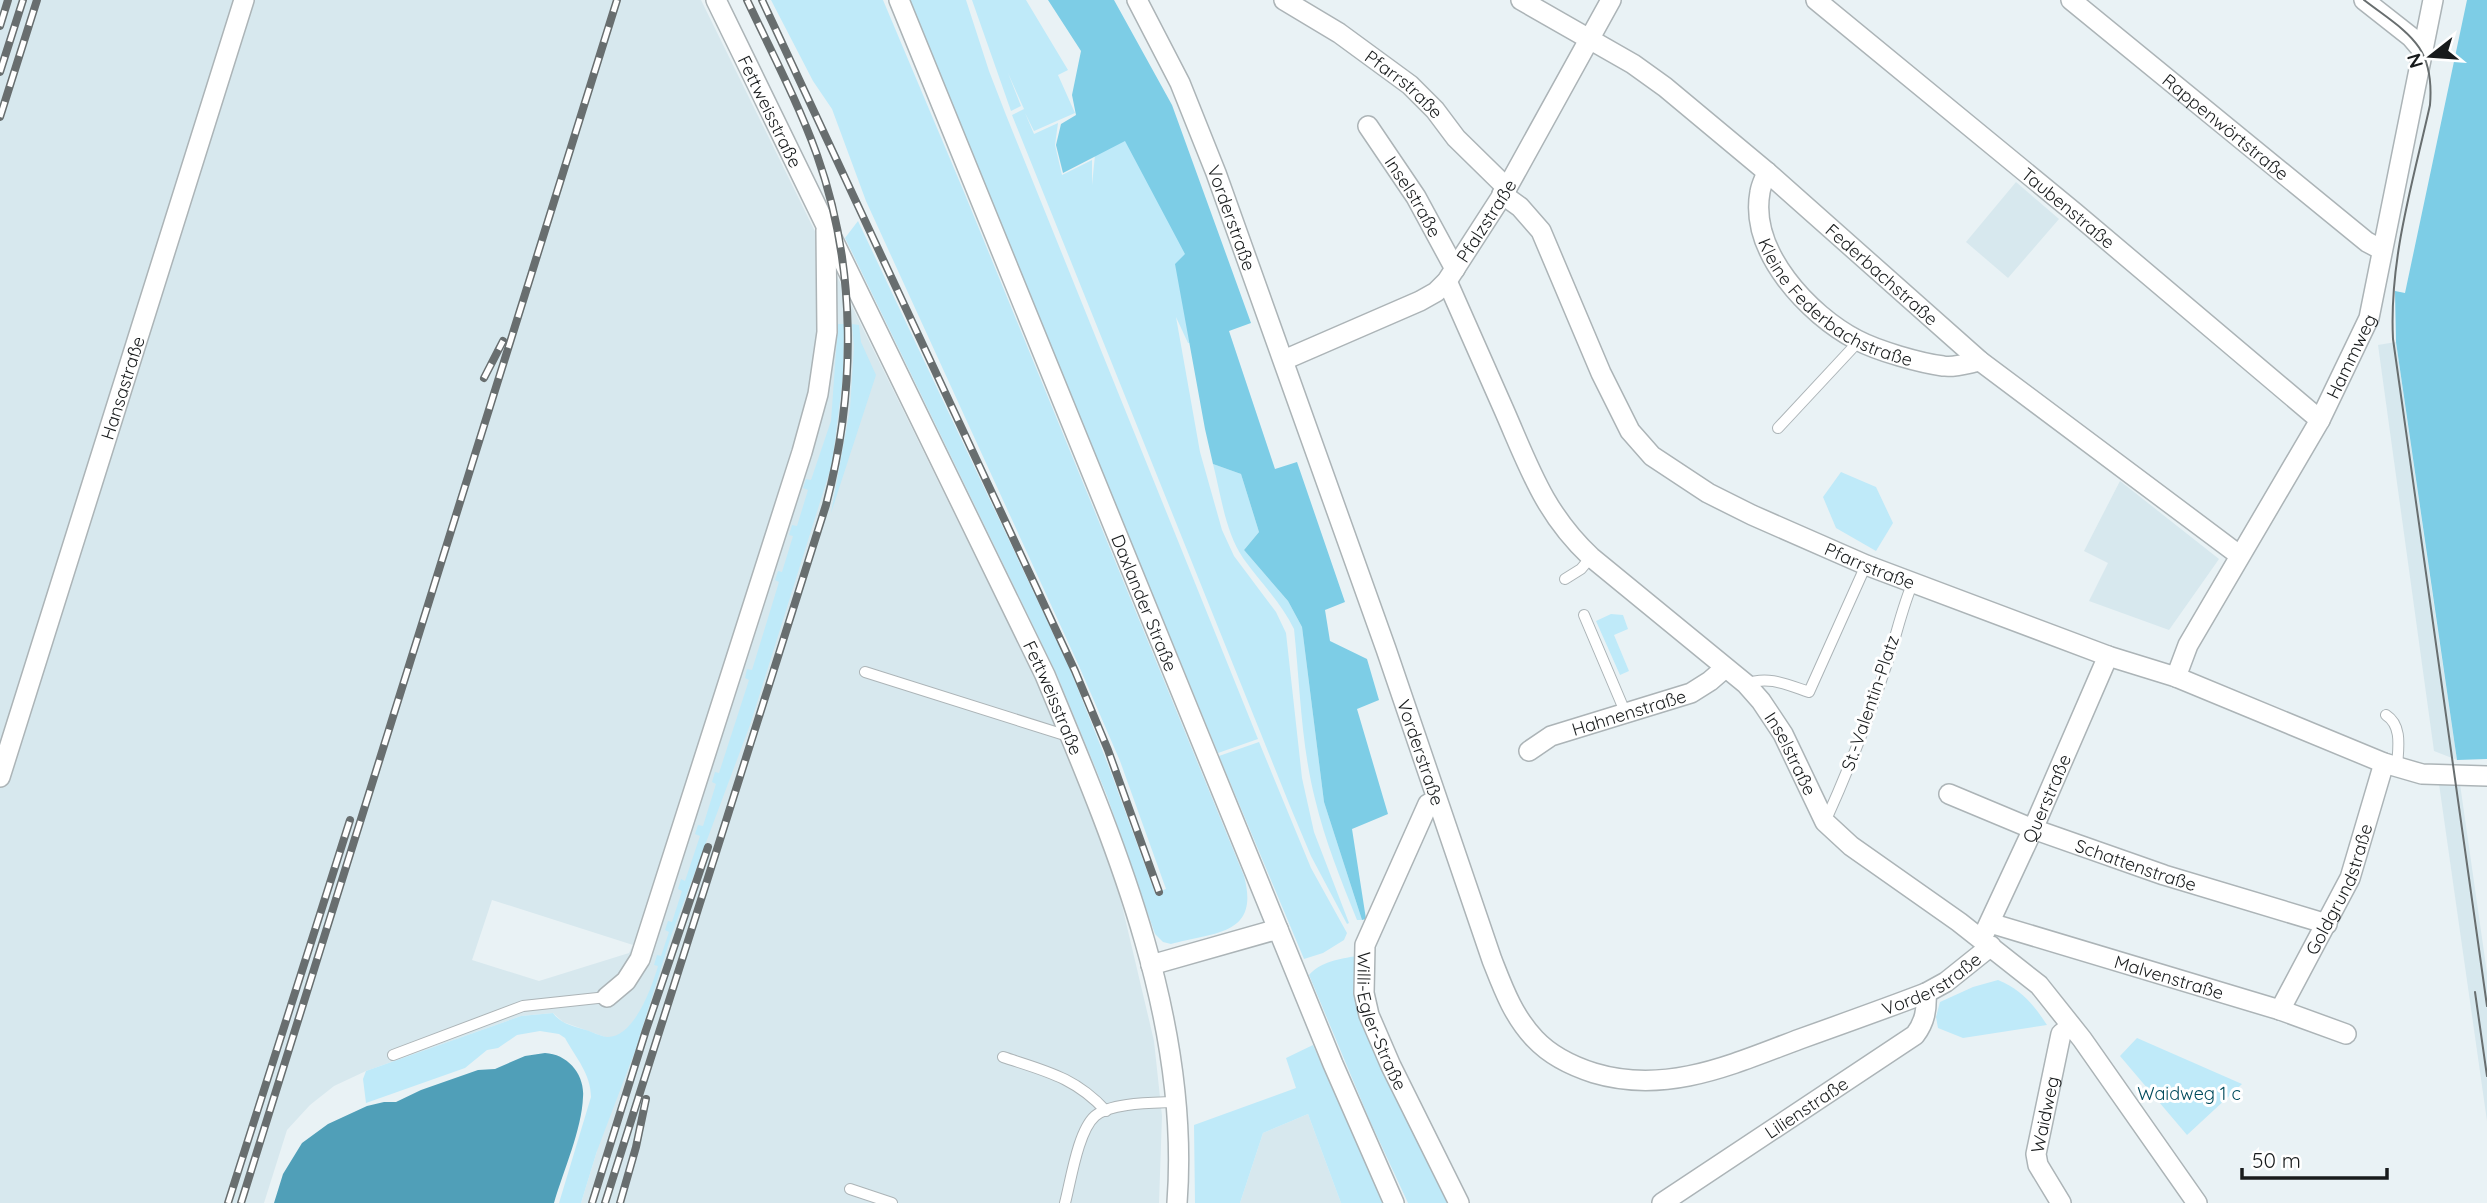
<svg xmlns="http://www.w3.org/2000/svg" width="2487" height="1203" viewBox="0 0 2487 1203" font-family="Quicksand,sans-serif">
<rect width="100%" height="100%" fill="#e9f2f5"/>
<!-- built -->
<g fill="#d7e8ee" fill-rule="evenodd">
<path d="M0,0H701L1036,680L1096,826L1120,897L1154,1041L1162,1116L1159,1203H581L597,1151L605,1037L563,1022L553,1013L521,1016L366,1071L334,1086L310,1105L287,1130L264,1203H0ZM492,900L633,945L629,953L539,981L472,960Z"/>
<polygon points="2016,182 2059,219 2008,278 1966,242"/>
<polygon points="2396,342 2431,585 2457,760 2434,751 2378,345"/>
<polygon points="2120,481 2219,559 2169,630 2089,601 2108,563 2084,551"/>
<polygon points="2439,784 2460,784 2487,973 2487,1121"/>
<polygon points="1308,1114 1341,1203 1240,1203 1263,1133"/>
</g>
<!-- green -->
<g fill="#bfeaf9">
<path d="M771,0H883L964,192L1244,876C1260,935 1216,932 1171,944L1163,942L1155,934L1107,796L1057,675L845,238L858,221L1070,669L1109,767L1155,893L1166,889L1120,761L1079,666L866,201L832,109L813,81Z"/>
<polygon points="908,0 966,0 989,71 1006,115 1258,739 1218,753"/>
<polygon points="972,0 1026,0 1068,70 1058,75 1075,113 1034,131 1025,113 1034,134 1058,123 1055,145 1062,175 1092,160 1092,185 1095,155 1104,146 1140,136 1175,193 1203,342 1188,343 1176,317 1200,452 1222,530 1234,556 1276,612 1286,633 1302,778 1314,832 1349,923 1347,924 1311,856 1290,806 1012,115 1024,109 1008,73 1021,106 1011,111"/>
<path d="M838,324H844L843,377L832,464L750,725L671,936L635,1051L597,1151L581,1203H559L591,1097C591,1074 576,1058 565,1038L559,1034L540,1031L517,1035L498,1048L487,1050L465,1068L366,1103L363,1079L366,1071L521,1016L553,1013C561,1024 573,1026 586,1030C592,1032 600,1036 607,1037C634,1038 652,987 658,966L654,965L657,955L661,956L669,932L665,930L668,921L672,922L682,891L678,889L681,879L685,881L700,836L695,834L698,825L703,826L716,784L712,782L715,772L719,773L749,680L745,678L747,669L752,670L779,582L775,580L778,571L782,572L793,536L789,535L792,525L797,526L808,490L803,488L806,479L811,480L831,421Z"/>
<polygon points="852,324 859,325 861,342 876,375 831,513 850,409 854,347"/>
<path d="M1213,464L1241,474L1259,532L1244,550L1288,601L1302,627L1324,802L1362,920H1357C1341,880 1325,841 1315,799C1301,744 1300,685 1294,629C1281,602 1260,582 1243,558C1225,531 1221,495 1213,464Z"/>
<polygon points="1841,472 1876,487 1893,523 1876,551 1836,528 1823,497"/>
<polygon points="1611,614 1623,615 1628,629 1614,635 1629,671 1620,675 1596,621"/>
<polygon points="1259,742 1311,868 1347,933 1344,940 1323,953 1304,959 1219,756"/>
<path d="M1357,956L1392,1088L1449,1203H1408L1370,1121L1309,975C1322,961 1339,959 1357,956Z"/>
<path d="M1998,980C2021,989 2034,1005 2047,1025L1963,1038L1938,1028L1936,1017L1940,1002L1973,987Z"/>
<polygon points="2137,1038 2242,1084 2187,1135 2120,1056"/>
<polygon points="1313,1045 1383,1203 1341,1203 1308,1114 1263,1133 1240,1203 1195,1203 1194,1125 1296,1088 1286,1058"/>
</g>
<!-- forest -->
<g fill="#7dcde6">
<polygon points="1048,0 1114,0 1172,105 1251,323 1229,331 1275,469 1297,462 1345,602 1325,610 1330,641 1367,659 1379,700 1357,709 1388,814 1352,829 1366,919 1362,920 1324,802 1302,627 1288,601 1244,550 1259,532 1241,474 1213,464 1205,429 1175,264 1185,254 1125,141 1063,173 1056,145 1061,124 1076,115 1072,95 1081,51"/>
<polygon points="2467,0 2487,0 2487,759 2457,760 2396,342 2395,291 2405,293"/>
</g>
<!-- water -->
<path fill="#509fb8" d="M545,1053C568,1054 585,1075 583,1097C582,1129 563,1172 554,1203H274L283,1174L302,1143L328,1124L367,1106L384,1102H396L421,1090L478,1070L495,1069L525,1056Z"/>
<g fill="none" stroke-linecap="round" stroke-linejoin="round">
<defs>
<g id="service">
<polyline points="1778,428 1859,341"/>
<polyline points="1565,579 1581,569 1591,557"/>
<polyline points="1584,615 1626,714"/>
<polyline points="865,672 1071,737"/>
<path d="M1746,684C1768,675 1788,685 1809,692L1866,565"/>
<path d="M2386,715C2403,726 2398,749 2397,767"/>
<path d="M1825,822C1849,769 1870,715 1888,660C1897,633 1902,608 1913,582"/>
<polyline points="393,1055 523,1006 607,997"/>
<path d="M1003,1057C1045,1071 1075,1077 1106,1111"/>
<polyline points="850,1189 892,1203"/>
<path d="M1065,1203C1071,1180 1078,1131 1095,1116C1111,1102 1155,1103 1176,1102"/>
</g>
<g id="minor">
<path id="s1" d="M716,0L1045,675C1114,841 1191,1019 1177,1203"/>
<path id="s2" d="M899,0L1333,1064L1394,1203"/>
<path id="s3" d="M1137,0L1180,83L1216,173L1386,649L1492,960C1503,988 1513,1016 1535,1039C1551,1056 1572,1066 1594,1073C1667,1095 1733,1064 1800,1039C1842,1024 1884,1009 1926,993L1946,982L1991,946"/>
<path id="s4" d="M1284,0L1339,33L1410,85L1435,110L1456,138L1507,188"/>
<path id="s5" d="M1521,0L1633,64L1665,87L1767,172L1980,361L2239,555"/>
<path id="s6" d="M1816,0L2074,212L2320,420"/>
<path id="s7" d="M2071,0L2367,242L2382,250"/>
<polyline points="2364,0 2411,37 2423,51"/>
<path id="s8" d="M1368,126L1416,197L1455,269"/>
<path id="s9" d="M1767,172C1765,178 1761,185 1760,192C1749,252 1809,315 1857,340C1878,351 1920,363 1943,366C1955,368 1969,363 1980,361"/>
<path id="s10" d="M1502,194L1520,207L1541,231L1601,373L1630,431L1652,456L1708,493L1752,515L1866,565L2108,656L2176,677L2384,763L2422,774L2487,776"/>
<path id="s11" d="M1447,281C1466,324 1485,367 1504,410C1529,467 1544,513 1591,557L1746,684L1761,701L1783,734L1825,822L1851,846L1959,922L2039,985L2082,1039L2197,1203"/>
<path id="s12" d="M1284,360L1420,301L1436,292L1447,281L1507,188L1611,0"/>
<path id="s13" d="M2176,677L2188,645L2320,420L2369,318L2433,0"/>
<path id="s14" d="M1529,751L1551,736L1691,693L1710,681L1725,668"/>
<path id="s15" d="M0,777L244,0"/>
<path id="s16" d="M1949,794L2033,829L2164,875L2327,924"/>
<path id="s17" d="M1436,801L1428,804L1365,945L1364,993L1369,1015L1391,1066L1459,1203"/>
<path id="s18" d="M1990,923L2280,1010L2346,1034"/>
<path id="s19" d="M1985,932L2033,829L2108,656"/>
<polyline points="1151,965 1278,929"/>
<polyline points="607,997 626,981 640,959 802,452 818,394 827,332 826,230"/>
<path id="s20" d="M2280,1010L2350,878L2384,763"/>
<path id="s21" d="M1662,1203L1915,1035C1925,1022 1927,1009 1926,993"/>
<path id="s22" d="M2061,1203L2038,1165L2036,1154L2061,1034L2071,1026"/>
</g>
</defs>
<!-- service casing -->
<use href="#service" stroke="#acb4b7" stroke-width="12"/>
<!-- minor casing -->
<use href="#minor" stroke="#acb4b7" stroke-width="22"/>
<!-- service -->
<use href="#service" stroke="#fff" stroke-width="10"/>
<!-- minor -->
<use href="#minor" stroke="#fff" stroke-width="19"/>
<!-- tram -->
<g stroke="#686e6f" stroke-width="2">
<path d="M2364,0C2407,33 2435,44 2430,105C2413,182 2389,259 2393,339L2487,1006"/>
<polyline points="2475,992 2487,1076"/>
</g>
<defs>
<g id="rail">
<polyline points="762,0 1075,671 1108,750 1159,892"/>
<polyline points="0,26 8,0"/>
<polyline points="0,72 23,0"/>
<polyline points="0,117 37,0"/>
<polyline points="484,378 503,341"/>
<polyline points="228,1203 350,820"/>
<polyline points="241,1203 617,0"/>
<polyline points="592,1203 646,1030 708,847"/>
<path d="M605,1203L826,505C856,391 857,268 817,155C798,102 771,51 747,0"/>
<polyline points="620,1203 636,1147 646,1099"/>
</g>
</defs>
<!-- rail casing -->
<use href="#rail" stroke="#686e6f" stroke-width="8"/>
<!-- rail -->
<use href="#rail" stroke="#fff" stroke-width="5" stroke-dasharray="16" stroke-linecap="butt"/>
</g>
<g text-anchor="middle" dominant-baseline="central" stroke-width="6" stroke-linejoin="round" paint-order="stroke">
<!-- street labels -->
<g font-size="18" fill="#181b1c" stroke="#fff">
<text stroke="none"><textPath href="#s4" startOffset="147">Pfarrstraße</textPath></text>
<text stroke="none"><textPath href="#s1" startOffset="124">Fettweisstraße</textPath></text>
<text stroke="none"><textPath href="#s7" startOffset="200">Rappenwörtstraße</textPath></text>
<text stroke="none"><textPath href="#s8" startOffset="84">Inselstraße</textPath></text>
<text stroke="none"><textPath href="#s6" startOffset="327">Taubenstraße</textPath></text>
<text stroke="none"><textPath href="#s3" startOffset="238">Vorderstraße</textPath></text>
<text stroke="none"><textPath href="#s12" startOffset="254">Pfalzstraße</textPath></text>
<text stroke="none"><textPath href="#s5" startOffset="455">Federbachstraße</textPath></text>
<text stroke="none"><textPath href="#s9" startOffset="168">Kleine Federbachstraße</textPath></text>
<text stroke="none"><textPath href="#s13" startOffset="366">Hammweg</textPath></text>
<text stroke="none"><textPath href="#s15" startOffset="408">Hansastraße</textPath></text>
<text stroke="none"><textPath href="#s10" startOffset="551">Pfarrstraße</textPath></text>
<text stroke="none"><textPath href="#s2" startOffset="651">Daxlander Straße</textPath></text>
<text stroke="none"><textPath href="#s1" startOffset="775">Fettweisstraße</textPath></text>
<text transform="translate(1870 703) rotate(-71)">St.-Valentin-Platz</text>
<text stroke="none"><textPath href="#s14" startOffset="108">Hahnenstraße</textPath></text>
<text stroke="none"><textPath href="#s3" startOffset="805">Vorderstraße</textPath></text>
<text stroke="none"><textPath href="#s11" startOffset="597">Inselstraße</textPath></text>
<text stroke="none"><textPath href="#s19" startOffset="147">Querstraße</textPath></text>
<text stroke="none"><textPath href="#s16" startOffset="200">Schattenstraße</textPath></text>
<text stroke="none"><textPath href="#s20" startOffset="135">Goldgrundstraße</textPath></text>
<text stroke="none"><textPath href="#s18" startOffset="187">Malvenstraße</textPath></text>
<text stroke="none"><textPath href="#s3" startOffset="1540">Vorderstraße</textPath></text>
<text stroke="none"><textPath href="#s17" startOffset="242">Willi-Egler-Straße</textPath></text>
<text stroke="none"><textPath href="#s21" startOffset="173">Lilienstraße</textPath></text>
<text stroke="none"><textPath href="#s22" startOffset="96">Waidweg</textPath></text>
</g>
<!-- park labels -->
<g font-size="18" fill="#014b5d" stroke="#fff">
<text x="2189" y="1093">Waidweg 1 c</text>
</g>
</g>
<!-- north arrow -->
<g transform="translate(2431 56) rotate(253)" stroke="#ffffff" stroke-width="5" paint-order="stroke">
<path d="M0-5L12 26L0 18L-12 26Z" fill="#181b1c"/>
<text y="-10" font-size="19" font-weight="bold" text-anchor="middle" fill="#181b1c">N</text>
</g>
<!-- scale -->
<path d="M2242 1168v10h145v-10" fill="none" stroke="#181b1c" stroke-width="3.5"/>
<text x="2252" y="1168" font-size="21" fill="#181b1c" stroke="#ffffff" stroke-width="5" paint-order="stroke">50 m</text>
</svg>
